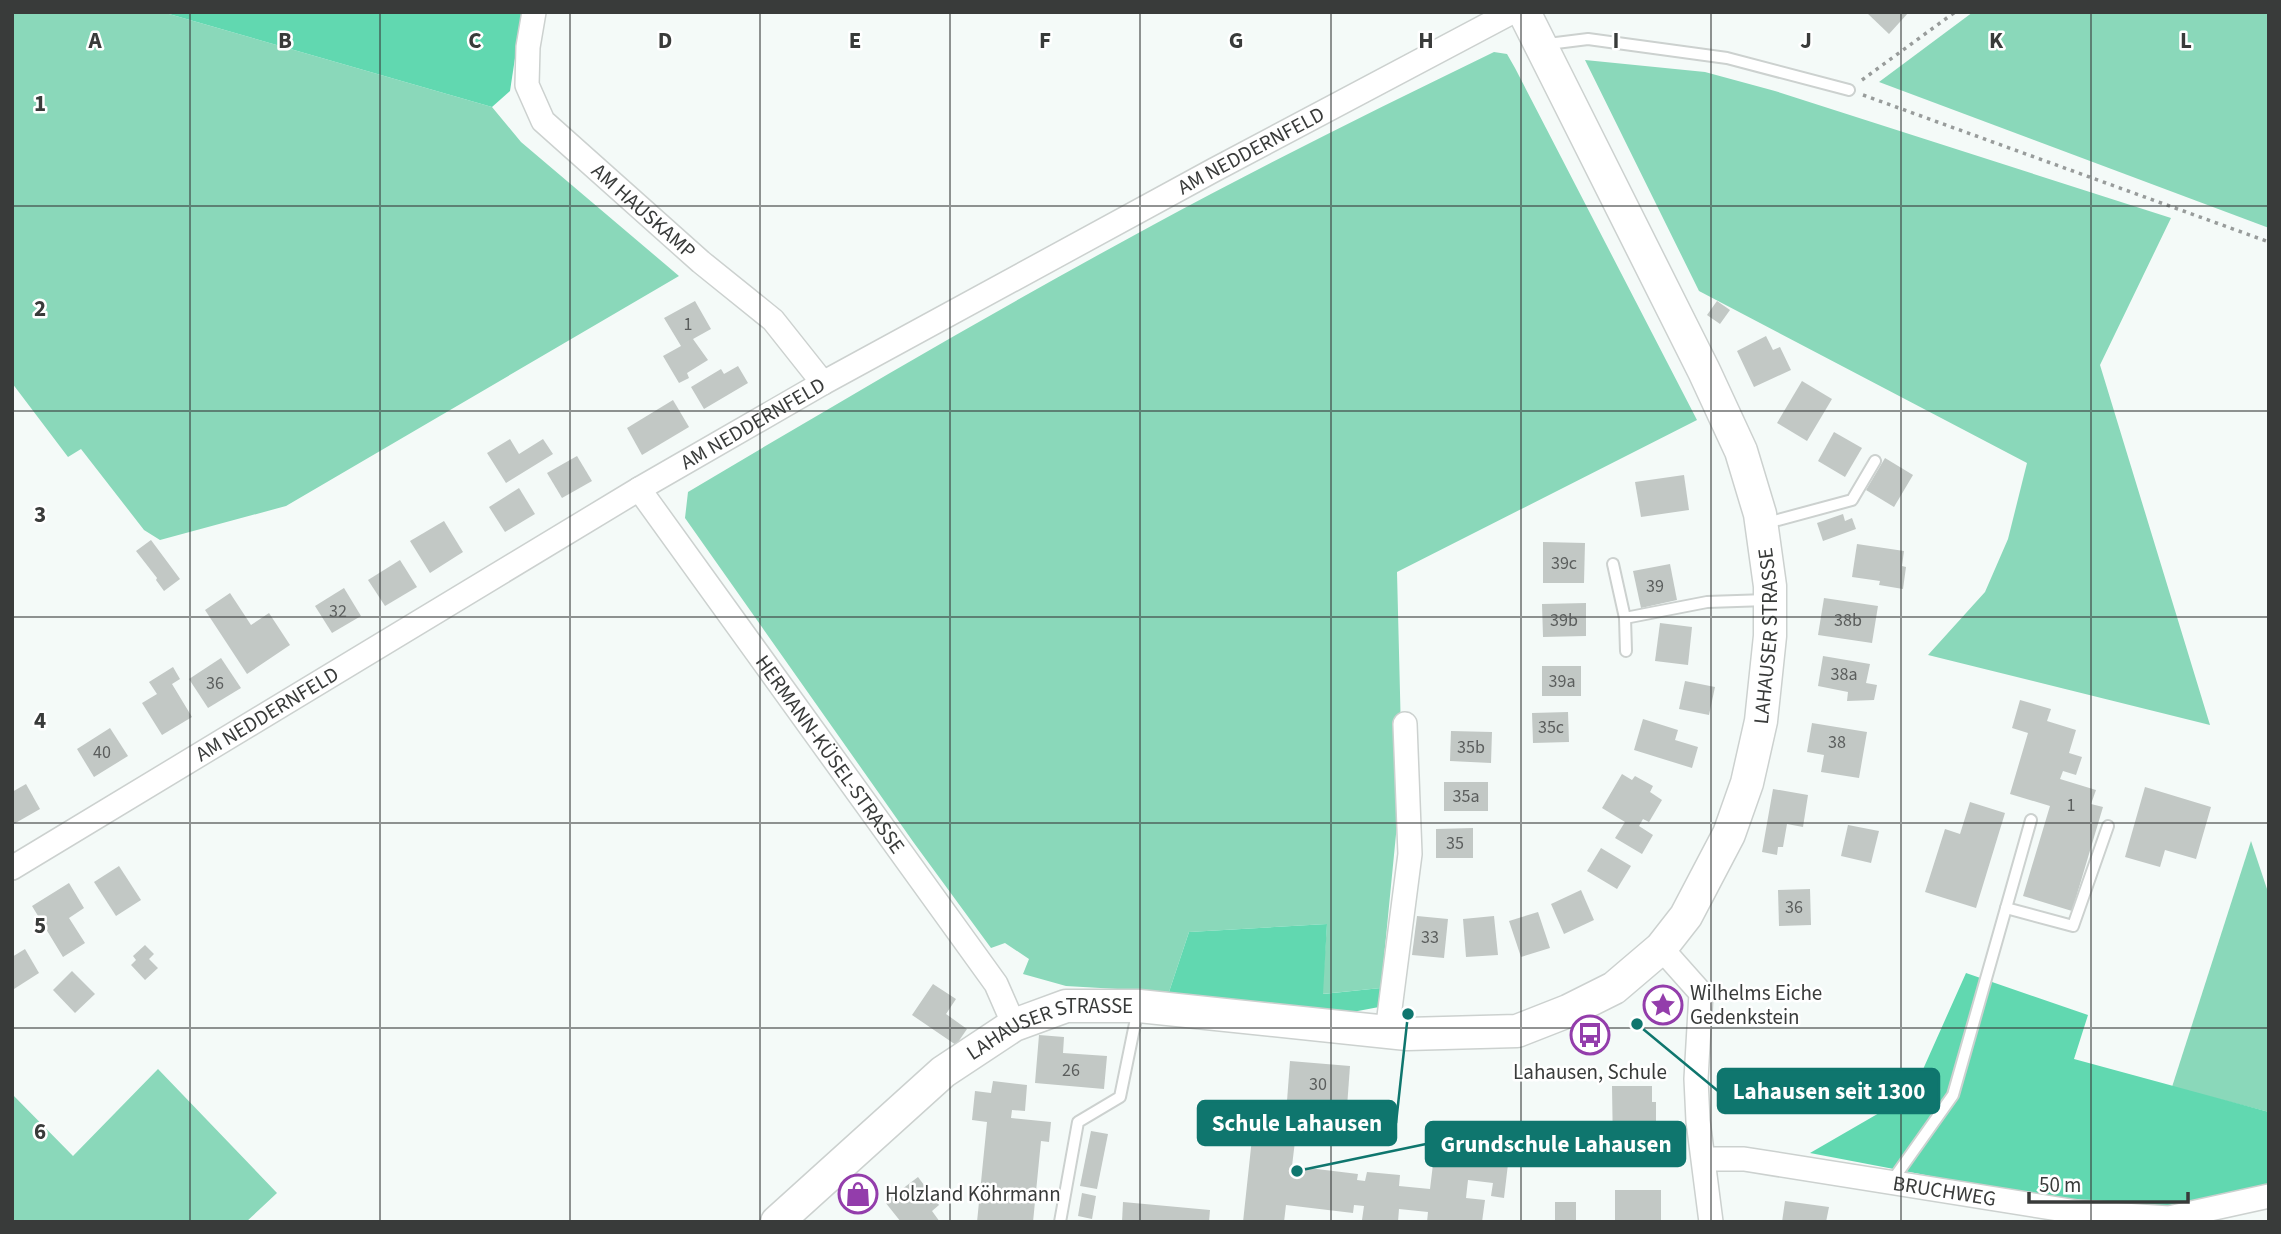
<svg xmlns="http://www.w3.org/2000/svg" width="2281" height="1234" viewBox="0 0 2281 1234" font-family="'Source Sans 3',sans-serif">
<rect width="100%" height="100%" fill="#f4faf8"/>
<!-- green -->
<g fill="#8ad8ba">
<polygon points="12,12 162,12 492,107 521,142 679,276 286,506 160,540 144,530 81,449 68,457 12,383"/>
<polygon points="1973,12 2269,12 2269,228 1879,82"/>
<path d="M1494,52L1507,54L1515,68L1697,420L1397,572L1402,773L1381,988L1322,994L1327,924L1189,932L1169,992L1066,986L1023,974L1029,959L1005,943L991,948L914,843L685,518L688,492C841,401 996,310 1153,225C1265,164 1379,108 1494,52Z"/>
<polygon points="1585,60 1705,72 1775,91 2171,218 2100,365 2210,725 1928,655 1985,592 2008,539 2027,463 1699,291"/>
<polygon points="2251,841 2269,895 2269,1112 2172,1087"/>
<polygon points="158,1069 277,1193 246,1222 12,1222 12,1094 73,1156"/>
</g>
<!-- forest -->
<g fill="#61d8b0">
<polygon points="162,12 522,12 510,91 492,107"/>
<polygon points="1327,924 1323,994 1381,988 1379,1007 1342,1014 1169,992 1189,932"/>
<polygon points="1966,973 2088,1015 2074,1059 2269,1112 2269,1184 2171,1207 2082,1205 1810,1153 1912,1094"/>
</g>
<!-- building -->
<g fill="#c2c8c5">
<polygon points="1866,12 1909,12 1889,34"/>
<polygon points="695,301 711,329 693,339 708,360 687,373 689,378 679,383 663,356 681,346 664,318"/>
<polygon points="1717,301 1730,310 1720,324 1707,315"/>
<polygon points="1766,336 1773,350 1780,347 1791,370 1754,387 1737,351"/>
<polygon points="738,366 748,383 704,409 691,387 721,369 724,374"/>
<polygon points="1802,381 1832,399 1807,441 1777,423"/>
<polygon points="673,400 689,427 642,455 627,428"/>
<polygon points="1834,432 1862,448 1845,477 1818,461"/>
<polygon points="510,439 519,454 543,439 553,454 506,483 487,453"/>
<polygon points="577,456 592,481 562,498 547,473"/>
<polygon points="1885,458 1913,475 1894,507 1866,490"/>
<polygon points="1684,475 1689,510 1641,517 1635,482"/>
<polygon points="519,488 535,514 505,532 489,507"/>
<polygon points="1843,514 1845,521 1852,518 1856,529 1823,541 1817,523"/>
<polygon points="444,521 463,552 430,573 410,541"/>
<polygon points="151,540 180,579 164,591 156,580 157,578 136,551"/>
<polygon points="1543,542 1585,543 1584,583 1543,583"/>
<polygon points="1857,544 1904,551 1902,566 1906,567 1903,589 1879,585 1880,581 1852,577"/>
<polygon points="400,560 417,587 385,606 368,580"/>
<polygon points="1670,564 1677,600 1641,608 1633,571"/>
<polygon points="344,588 361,616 332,633 315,606"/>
<polygon points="230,593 251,625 269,613 290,645 247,674 205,610"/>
<polygon points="1824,598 1878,606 1872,643 1818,635"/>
<polygon points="1586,603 1586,636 1543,637 1542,604"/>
<polygon points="1660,623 1692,627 1688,665 1655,661"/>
<polygon points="1823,656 1870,664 1866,683 1877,685 1874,700 1847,701 1848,692 1818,686"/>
<polygon points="221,658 241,688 208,708 189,679"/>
<rect x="1542" y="666" width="39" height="30"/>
<polygon points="173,667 180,679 172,684 192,717 162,735 142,703 157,694 149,682"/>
<polygon points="1685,681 1715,687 1709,715 1679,709"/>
<polygon points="2020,700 2051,709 2047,721 2076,730 2069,753 2082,757 2076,775 2063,771 2060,779 2096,790 2091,804 2103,807 2072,911 2023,896 2050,806 2010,794 2028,733 2012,728"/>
<polygon points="1568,712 1569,742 1533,743 1532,713"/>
<polygon points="1643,719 1678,730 1675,740 1698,747 1692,768 1634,750"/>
<polygon points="1812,723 1867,732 1859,778 1821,772 1824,755 1807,752"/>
<polygon points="110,728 128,756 94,777 77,749"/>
<polygon points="1451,731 1492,732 1491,763 1450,761"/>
<polygon points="1622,774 1632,780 1635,776 1653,786 1650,792 1662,800 1649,822 1643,819 1639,826 1653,835 1642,854 1615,838 1625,822 1602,808"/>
<rect x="1444" y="782" width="44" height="29"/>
<polygon points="26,784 40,809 12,825 12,792"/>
<polygon points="2145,787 2211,807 2196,859 2165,850 2160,867 2125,857"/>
<polygon points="1773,789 1808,795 1803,827 1787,824 1783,847 1778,847 1777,855 1762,852"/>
<polygon points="1970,802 2005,813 1976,908 1925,892 1945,829 1960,834"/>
<polygon points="1848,825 1879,831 1871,863 1841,856"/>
<polygon points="1473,828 1473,858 1436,858 1436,829"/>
<polygon points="1601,848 1631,866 1617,889 1587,871"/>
<polygon points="119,866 141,900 116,916 94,882"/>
<polygon points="69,883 84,908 69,918 85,943 63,957 32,906"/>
<polygon points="1810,889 1811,925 1779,926 1778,890"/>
<polygon points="1581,890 1594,920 1564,934 1551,904"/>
<polygon points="1538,912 1550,948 1521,957 1509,921"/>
<polygon points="1417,916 1448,919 1444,958 1412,955"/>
<polygon points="1494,916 1498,955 1466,957 1463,919"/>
<polygon points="145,945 154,954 149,959 158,968 145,980 131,965 136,960 133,956"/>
<polygon points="25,949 39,973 14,989 12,957"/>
<polygon points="72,971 95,994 75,1013 53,990"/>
<polygon points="933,984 956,999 946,1014 967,1029 956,1045 912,1015"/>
<polygon points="1039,1035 1064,1037 1063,1053 1107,1056 1104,1089 1035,1083"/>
<polygon points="1290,1061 1350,1066 1347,1107 1287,1101"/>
<polygon points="993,1081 1027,1085 1025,1111 1012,1110 1011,1118 1051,1122 1049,1142 1041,1141 1033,1222 977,1222 987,1122 972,1120 975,1091 991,1093"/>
<polygon points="1612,1086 1652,1086 1652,1102 1656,1102 1656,1122 1653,1122 1653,1137 1656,1137 1656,1147 1653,1148 1653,1167 1598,1167 1598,1151 1613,1151"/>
<polygon points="1253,1129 1296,1133 1292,1166 1358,1174 1357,1180 1365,1181 1367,1172 1400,1175 1399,1186 1430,1189 1436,1139 1510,1147 1504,1198 1491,1196 1493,1183 1468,1180 1466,1198 1485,1200 1482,1222 1427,1222 1428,1212 1399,1209 1398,1222 1375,1222 1362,1220 1364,1206 1354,1205 1353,1213 1286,1205 1284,1222 1243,1222"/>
<polygon points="1091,1131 1108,1134 1097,1189 1080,1186"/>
<polygon points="918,1177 939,1205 932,1211 940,1222 901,1222 885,1202"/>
<rect x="1615" y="1190" width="46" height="32"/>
<polygon points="1082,1193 1096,1196 1092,1219 1078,1216"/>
<polygon points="1785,1201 1829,1207 1826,1222 1782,1222"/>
<polygon points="1123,1202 1210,1210 1209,1222 1122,1222"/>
<rect x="1555" y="1202" width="21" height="20"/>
</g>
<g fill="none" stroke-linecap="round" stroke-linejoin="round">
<defs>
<g id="lane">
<polyline points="1546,47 1556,43 1588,39 1727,58 1849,90"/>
<polyline points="1763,524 1852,500 1875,461"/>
<polyline points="1613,564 1625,618 1707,602 1767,600"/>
<polyline points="1625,618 1626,651"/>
<polyline points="2006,908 2073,926 2108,826"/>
<polyline points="1892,1181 1953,1095 2031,820"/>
<polyline points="1060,1222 1078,1122 1120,1097 1138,1009"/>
</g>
<g id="street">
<path id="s1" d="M534,12L528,47L527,85L543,121L701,262L773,320L823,383"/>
<path id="s2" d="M639,489L996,984L1014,1025"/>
<path id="s3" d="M12,868L639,489L823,383L1214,170L1512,12"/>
<polyline points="1661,948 1701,993 1696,1079 1698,1121 1711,1222"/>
<polyline points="1387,1032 1410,854 1405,724"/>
<path id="s4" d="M1704,1159H1744L2077,1212L2169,1218L2269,1196"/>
</g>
<g id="secondary">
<path id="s5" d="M777,1222L943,1072L1014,1025L1066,1006H1139L1407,1034L1517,1031L1568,1011L1614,988L1661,948L1686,916L1729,834L1747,783L1761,721L1770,636V586L1760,514L1741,451L1704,371L1524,12"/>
</g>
</defs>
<!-- lane casing -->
<use href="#lane" stroke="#ccd1cf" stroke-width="14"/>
<!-- street casing -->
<use href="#street" stroke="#ccd1cf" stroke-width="26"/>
<!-- secondary casing -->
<use href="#secondary" stroke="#ccd1cf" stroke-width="35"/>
<!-- path -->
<g stroke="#989c9b" stroke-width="3.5" stroke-dasharray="3.5 5" stroke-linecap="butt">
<polyline points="1862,80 1955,12"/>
<polyline points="1863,95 2269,242"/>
</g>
<!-- lane -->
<use href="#lane" stroke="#fff" stroke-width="10"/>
<!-- street -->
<use href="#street" stroke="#fff" stroke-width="23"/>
<!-- secondary -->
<use href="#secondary" stroke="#fff" stroke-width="32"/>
</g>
<!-- grid -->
<path fill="none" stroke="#393b3a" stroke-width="2" stroke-opacity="0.55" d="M190,12V1222M380,12V1222M570,12V1222M760,12V1222M950,12V1222M1140,12V1222M1331,12V1222M1521,12V1222M1711,12V1222M1901,12V1222M2091,12V1222M12,206H2269M12,411H2269M12,617H2269M12,823H2269M12,1028H2269"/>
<!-- icons -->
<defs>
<symbol id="sight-ring" viewBox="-11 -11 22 22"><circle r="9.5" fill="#fff" stroke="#933dab" stroke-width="1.5"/><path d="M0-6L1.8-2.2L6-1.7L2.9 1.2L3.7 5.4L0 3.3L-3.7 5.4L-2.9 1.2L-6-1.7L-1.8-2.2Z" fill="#933dab"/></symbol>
<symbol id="bus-ring" viewBox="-11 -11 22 22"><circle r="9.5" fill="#fff" stroke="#933dab" stroke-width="1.5"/><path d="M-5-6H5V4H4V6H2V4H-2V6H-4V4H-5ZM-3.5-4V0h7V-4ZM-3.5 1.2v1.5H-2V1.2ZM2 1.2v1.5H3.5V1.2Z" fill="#933dab"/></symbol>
<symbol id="shop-ring" viewBox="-11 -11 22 22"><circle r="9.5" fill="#fff" stroke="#933dab" stroke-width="1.5"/><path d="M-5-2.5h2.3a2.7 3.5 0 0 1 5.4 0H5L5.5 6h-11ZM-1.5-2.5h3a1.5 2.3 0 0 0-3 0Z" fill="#933dab"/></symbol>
</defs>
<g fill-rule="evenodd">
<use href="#sight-ring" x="1641" y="983" width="44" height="44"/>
<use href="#bus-ring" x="1568" y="1013" width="44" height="44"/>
<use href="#shop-ring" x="836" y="1172" width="44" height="44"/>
</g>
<g text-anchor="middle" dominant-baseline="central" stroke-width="5" stroke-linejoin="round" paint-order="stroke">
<!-- number labels -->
<g font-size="18" fill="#5b5e5d">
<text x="688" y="324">1</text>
<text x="1564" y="563">39c</text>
<text x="1655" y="586">39</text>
<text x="338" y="611">32</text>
<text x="1564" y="620">39b</text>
<text x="1848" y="620">38b</text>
<text x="1844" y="674">38a</text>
<text x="1562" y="681">39a</text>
<text x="215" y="683">36</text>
<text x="1551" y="727">35c</text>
<text x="1837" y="742">38</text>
<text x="1471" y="747">35b</text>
<text x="102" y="752">40</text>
<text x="1466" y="796">35a</text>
<text x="2071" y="805">1</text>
<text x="1455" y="843">35</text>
<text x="1794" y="907">36</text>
<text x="1430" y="937">33</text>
<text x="1071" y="1070">26</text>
<text x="1318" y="1084">30</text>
</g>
<!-- street labels -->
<g font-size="21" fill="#393b3a" stroke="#fff">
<text stroke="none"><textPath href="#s3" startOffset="1432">AM NEDDERNFELD</textPath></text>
<text stroke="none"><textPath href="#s1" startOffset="248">AM HAUSKAMP</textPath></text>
<text stroke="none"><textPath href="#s3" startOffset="864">AM NEDDERNFELD</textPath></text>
<text stroke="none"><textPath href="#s5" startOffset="1321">LAHAUSER STRASSE</textPath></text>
<text stroke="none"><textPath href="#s3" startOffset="298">AM NEDDERNFELD</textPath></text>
<text stroke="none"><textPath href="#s2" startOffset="327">HERMANN-KÜSEL-STRASSE</textPath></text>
<text stroke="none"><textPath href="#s5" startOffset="343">LAHAUSER STRASSE</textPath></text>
<text stroke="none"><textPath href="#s4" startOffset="243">BRUCHWEG</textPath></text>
</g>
<!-- poi labels -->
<g font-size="21" fill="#393b3a" stroke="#fff" text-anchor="start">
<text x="1690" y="993">Wilhelms Eiche<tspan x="1690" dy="24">Gedenkstein</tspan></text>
<text x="1590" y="1072" text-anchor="middle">Lahausen, Schule</text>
<text x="885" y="1194">Holzland Köhrmann</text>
</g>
</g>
<g font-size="23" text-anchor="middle" font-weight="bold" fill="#393b3a" stroke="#fff" stroke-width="5" stroke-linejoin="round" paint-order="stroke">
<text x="95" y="48">A</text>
<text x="285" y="48">B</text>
<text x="475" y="48">C</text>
<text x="665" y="48">D</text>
<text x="855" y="48">E</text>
<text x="1045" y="48">F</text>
<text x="1236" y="48">G</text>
<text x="1426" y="48">H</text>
<text x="1616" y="48">I</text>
<text x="1806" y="48">J</text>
<text x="1996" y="48">K</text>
<text x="2186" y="48">L</text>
<text x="40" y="111">1</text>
<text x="40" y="316">2</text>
<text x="40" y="522">3</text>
<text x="40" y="728">4</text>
<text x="40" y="933">5</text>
<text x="40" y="1139">6</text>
</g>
<!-- callouts -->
<path fill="none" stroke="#0f766e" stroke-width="2.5" d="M1637 1024L1718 1091M1408 1014L1396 1123M1297 1171L1426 1144"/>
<g fill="#0f766e" stroke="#fff" stroke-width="2.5">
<circle cx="1637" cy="1024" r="7"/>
<circle cx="1408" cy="1014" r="7"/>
<circle cx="1297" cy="1171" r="7"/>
</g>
<g fill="#0f766e" stroke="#0f766e" stroke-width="2.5">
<rect x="1718" y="1069" width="221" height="44" rx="7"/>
<rect x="1198" y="1101" width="198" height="44" rx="7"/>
<rect x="1426" y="1122" width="259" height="44" rx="7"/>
</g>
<g font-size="23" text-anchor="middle" font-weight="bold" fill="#fff">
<text x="1829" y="1099">Lahausen seit 1300</text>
<text x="1297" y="1131">Schule Lahausen</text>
<text x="1556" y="1152">Grundschule Lahausen</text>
</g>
<!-- border -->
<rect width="2281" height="1234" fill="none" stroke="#393b3a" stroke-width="28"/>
<!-- scale -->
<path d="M2029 1192v10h159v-10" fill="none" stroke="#393b3a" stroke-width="3.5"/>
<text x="2039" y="1192" font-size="21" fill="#393b3a" stroke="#ffffff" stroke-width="5" paint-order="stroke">50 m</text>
</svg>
